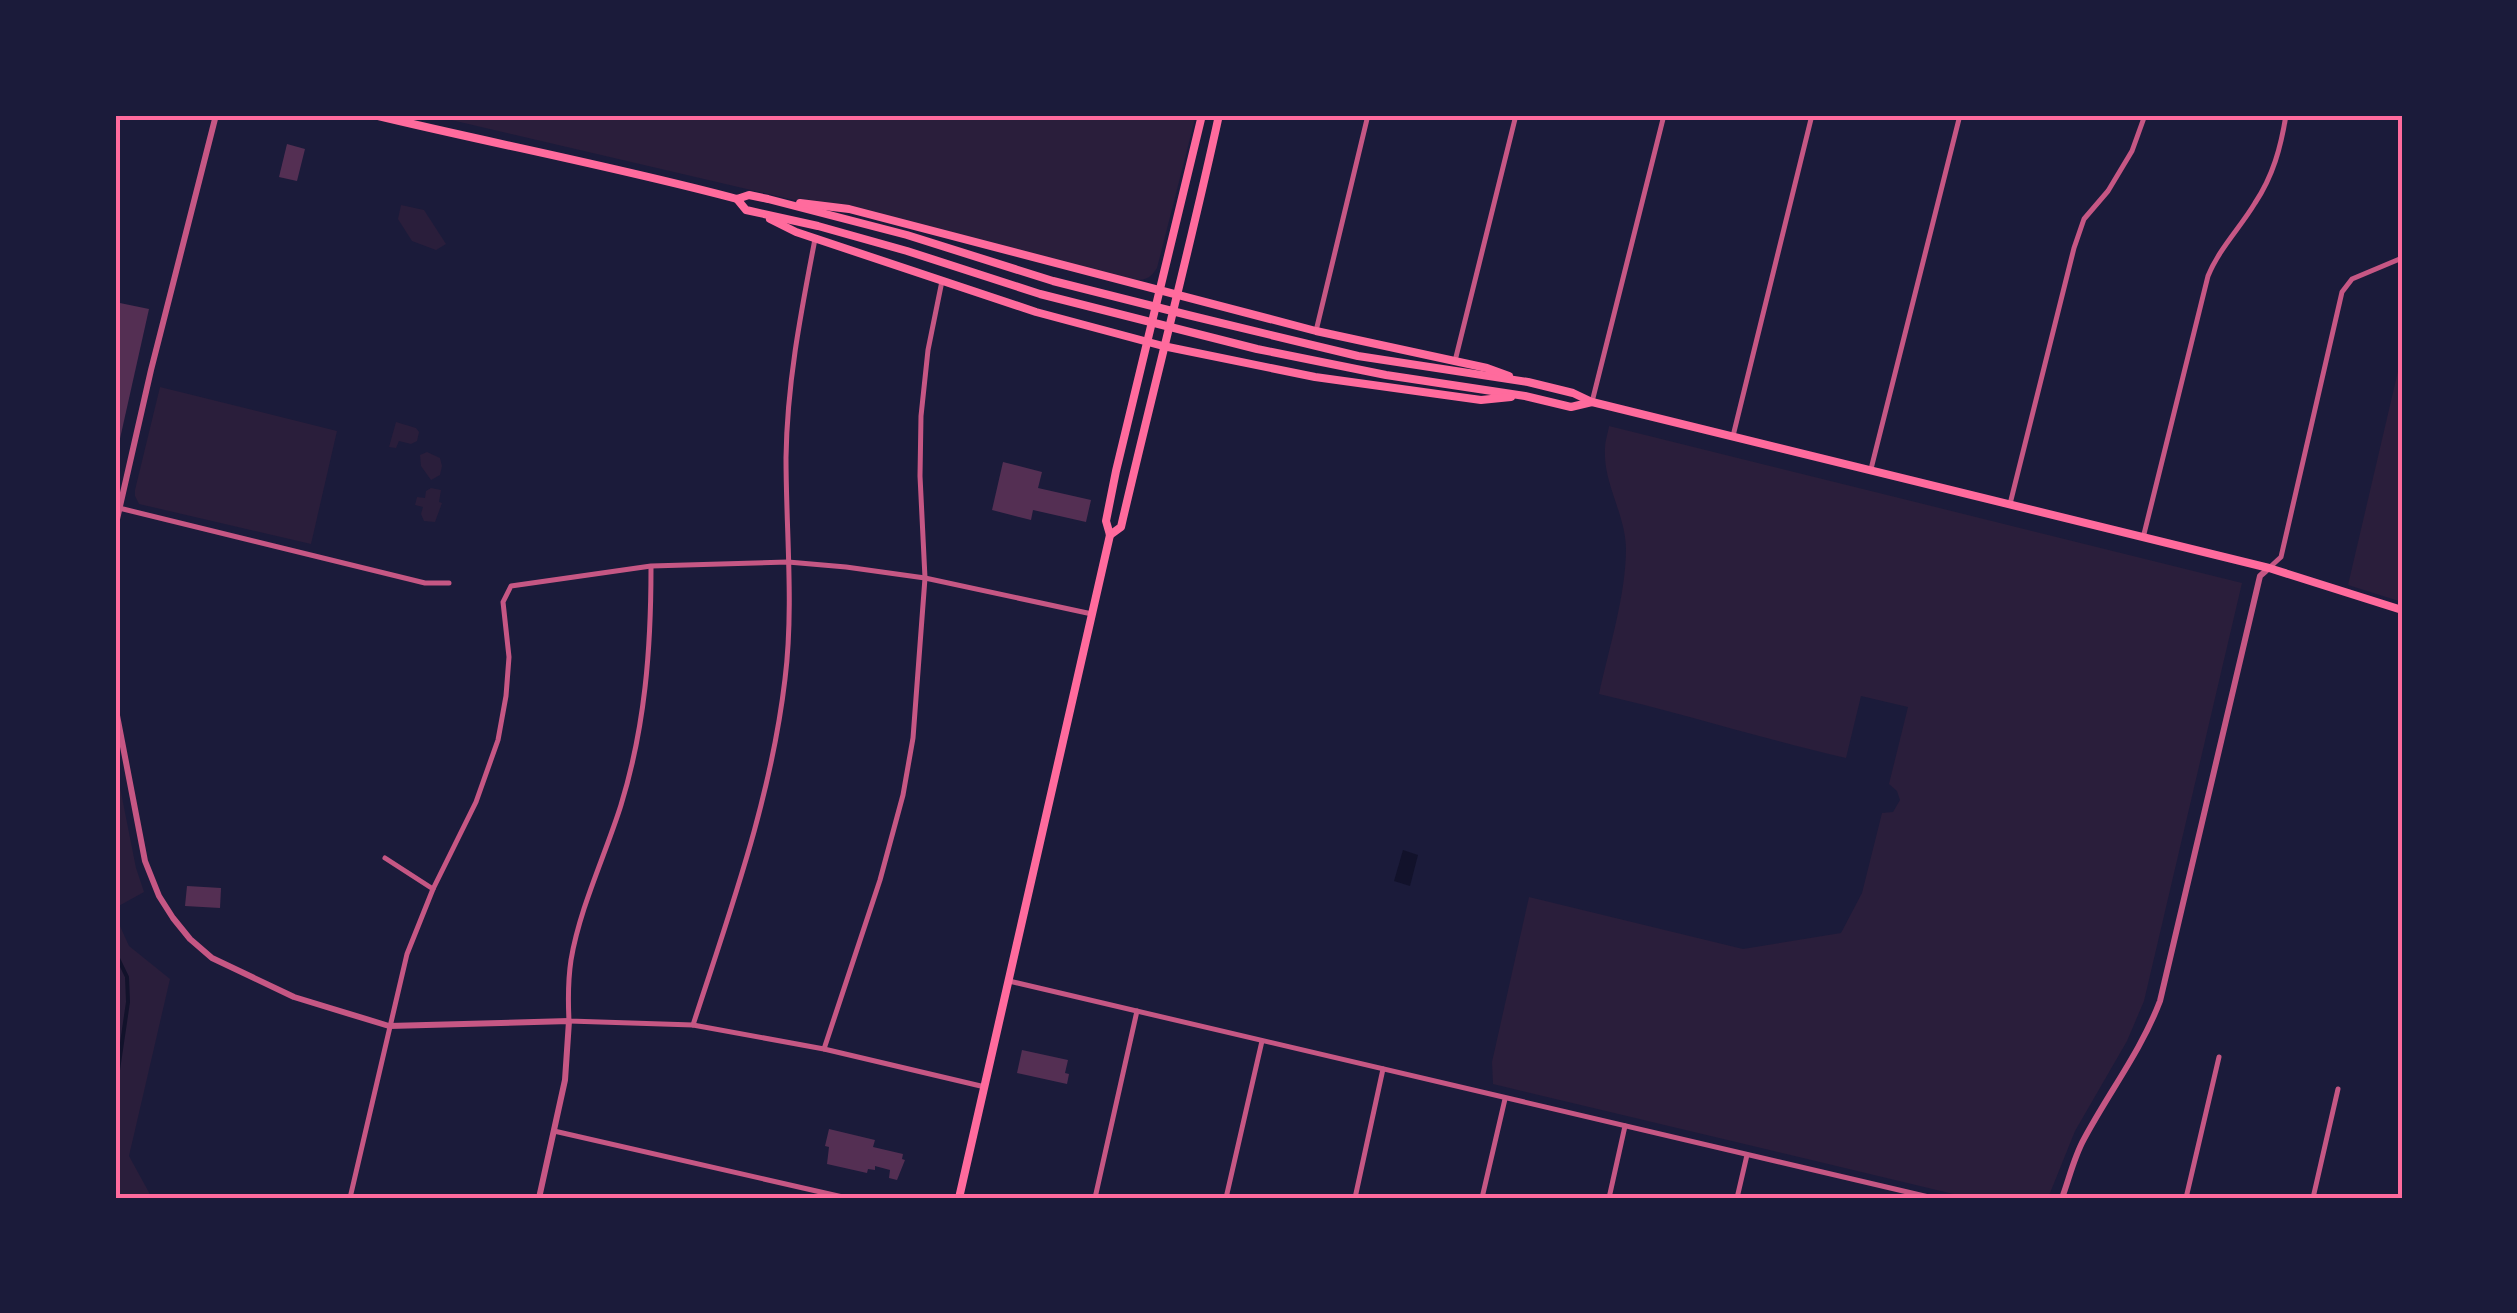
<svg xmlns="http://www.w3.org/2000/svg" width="2517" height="1313" viewBox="0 0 2517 1313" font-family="Cabin,sans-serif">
<rect width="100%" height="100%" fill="#1b1b3a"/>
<!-- green -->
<g fill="#2a1e3b">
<path d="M430,115H1196L1157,268C1151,277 1147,280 1136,280Z"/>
<polygon points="401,205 424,210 446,244 436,250 412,241 398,219"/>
<polygon points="2402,354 2402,602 2348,585"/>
<polygon points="160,387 337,431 311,544 139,504 135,496 135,490"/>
<polygon points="396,422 416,428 419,432 417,441 411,444 399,441 396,448 389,447"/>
<path d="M1609,426L2242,583L2144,1001L2127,1041L2075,1131L2048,1198H1970L1493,1084L1492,1062L1529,897L1743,949L1841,933L1862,893L1882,813L1893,812L1900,800L1897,791L1889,784L1908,707L1861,696L1846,758C1763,739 1682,713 1599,694C1609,648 1626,595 1626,548C1625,513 1603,483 1605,449C1605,441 1608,433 1609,426Z"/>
<polygon points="427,452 440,458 442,466 440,475 431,480 421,466 420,455"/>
<polygon points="431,488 441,490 439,502 442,503 435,522 424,521 421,514 423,507 415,505 417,497 425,498 426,491"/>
<polygon points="115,762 136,868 144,892 115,908"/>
<polygon points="115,915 129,946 170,979 129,1156 152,1198 115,1198"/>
</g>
<!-- water -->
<polygon fill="#12122b" points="1403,850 1418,855 1410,886 1394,881"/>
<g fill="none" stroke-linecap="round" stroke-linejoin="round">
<!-- stream -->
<polyline stroke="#12122b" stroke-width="4" points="115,952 127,977 128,1002 118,1070 115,1076"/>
</g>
<!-- building -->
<g fill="#542f53">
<polygon points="287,144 305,149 297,181 279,177"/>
<polygon points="115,302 149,309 117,452 115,452"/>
<polygon points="1003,462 1042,472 1038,488 1091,500 1086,522 1033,510 1031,520 992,510"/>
<polygon points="187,886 221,888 220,908 185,906"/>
<polygon points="1022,1050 1068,1060 1065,1073 1069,1074 1067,1084 1017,1073"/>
<polygon points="829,1129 875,1140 873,1147 903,1154 902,1159 905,1160 897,1180 889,1178 890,1170 875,1166 875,1170 868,1169 867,1173 827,1164 829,1147 825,1146"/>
</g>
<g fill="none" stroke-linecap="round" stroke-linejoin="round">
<!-- minor -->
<g stroke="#c65784" stroke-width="5">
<polyline points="1316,331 1368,115"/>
<polyline points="1455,361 1516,115"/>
<polyline points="1592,402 1664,115"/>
<polyline points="1733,436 1812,115"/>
<polyline points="1871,469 1960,115"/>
<polyline points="2010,504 2074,248 2084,219 2108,191 2132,151 2145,115"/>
<polyline points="115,507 425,583 449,583"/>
<path d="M2143,538L2208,276C2219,249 2240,228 2255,203C2273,176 2281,147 2286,115"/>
<path d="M651,568C651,649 645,727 621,805C605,856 580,907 571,960C568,980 568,1001 569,1021L693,1025L824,1049L985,1087"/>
<polyline points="2269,568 2281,557 2342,292 2352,279 2402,258"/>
<polyline points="385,858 433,889"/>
<polyline points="1009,981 1933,1198"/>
<path d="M693,1025C730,911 771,799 785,679C794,606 786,531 786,458C787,383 801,312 815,239"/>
<polyline points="824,1049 880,880 903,795 913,738 925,578 920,476 921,416 928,350 942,281"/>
<polyline points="554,1131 847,1198"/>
<polyline points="350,1198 407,954 433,889 476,802 498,740 506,696 509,657 503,602 511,586 651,566 788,562 846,567 925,578 1092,614"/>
<polyline points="1095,1198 1137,1011"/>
<polyline points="1226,1198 1262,1041"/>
<polyline points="1355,1198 1383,1069"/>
<polyline points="1482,1198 1505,1099"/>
<polyline points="1609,1198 1625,1126"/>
<polyline points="1737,1198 1747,1155"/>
<polyline points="2186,1198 2219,1057"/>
<polyline points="2313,1198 2338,1089"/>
</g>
<!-- tertiary -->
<g stroke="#c65784" stroke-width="6">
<polyline points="115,528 151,370 216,115"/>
<polyline points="115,705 145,861 159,896 173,918 190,939 212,958 294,997 389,1026 569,1021 565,1080 539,1198"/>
<path d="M2062,1198C2069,1179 2074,1157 2084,1139C2109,1092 2141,1051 2160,1001L2260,576L2269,568"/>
</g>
<!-- secondary -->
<g stroke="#ff6b9d" stroke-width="8">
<path d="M1110,535L1121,527C1153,389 1189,253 1219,115"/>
<polyline points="959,1198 1110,535 1106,521 1116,471 1202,115"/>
</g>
<!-- primary -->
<g stroke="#ff6b9d" stroke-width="8">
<path d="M374,115C495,144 617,167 737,199L749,195L768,199L907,235L1053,281L1188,315L1358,356L1528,382L1573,393L1592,402L2269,568L2402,610"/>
<polyline points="737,199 746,210 818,226 907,251 1040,294 1257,349 1386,375 1525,396 1571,407 1592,402"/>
<polyline points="800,203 849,209 1316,331 1487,368 1509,376"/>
<polyline points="770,219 796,232 1036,312 1163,346 1315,377 1481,400 1511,397"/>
</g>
</g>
<!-- border -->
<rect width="2517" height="1313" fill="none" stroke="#1b1b3a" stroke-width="235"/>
<rect x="118" y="118" width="2282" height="1078" fill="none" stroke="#ff6b9d" stroke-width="4"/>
</svg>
